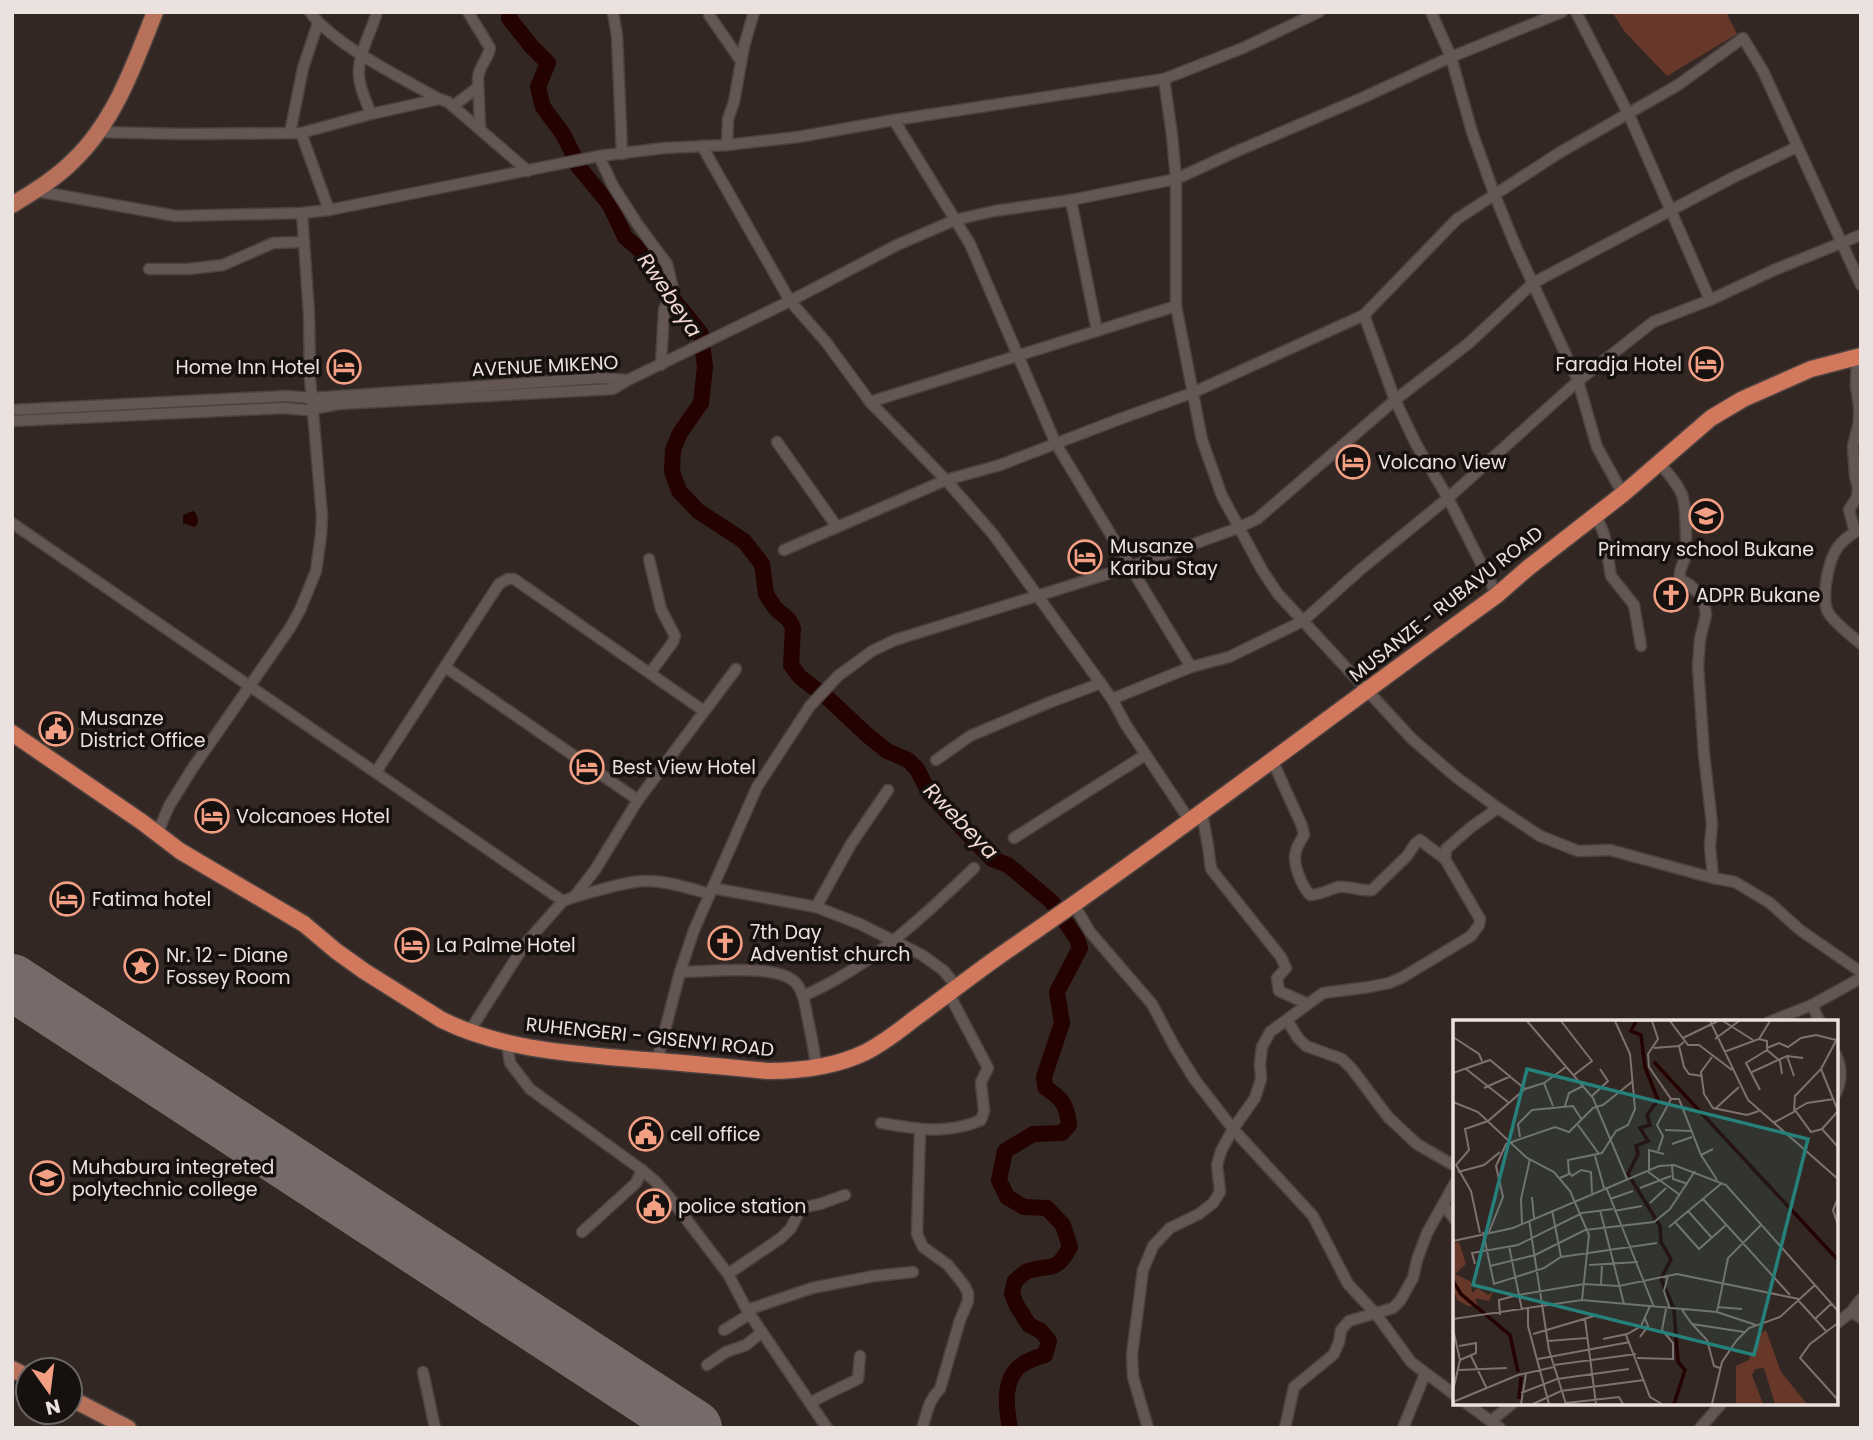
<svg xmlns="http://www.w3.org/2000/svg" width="1873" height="1440" viewBox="0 0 1873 1440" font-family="Poppins,sans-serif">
<rect width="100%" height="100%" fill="#332723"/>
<!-- green -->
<polygon fill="#673829" points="1612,12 1726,12 1737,34 1667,76 1625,32"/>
<!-- water -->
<path fill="#240200" d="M193,511C197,513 199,520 197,525L194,527L183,523V515Z"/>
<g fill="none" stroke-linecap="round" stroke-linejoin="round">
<!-- river -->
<g stroke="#240200" stroke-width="16">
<polyline points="510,12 509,18 531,46 548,63 538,87 543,107 563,134 574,156"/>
<path d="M578,166L610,205L625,237L648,257L666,290L701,334L705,367L701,403L680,433L673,450L672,471L679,491L698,511L744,541L762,564L766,594L775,608L789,620L793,628L791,665L800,677L831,701L866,734L887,751L908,760L917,769L930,794L992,859L1008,865L1052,902L1077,939L1080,948L1057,992L1062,1023L1044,1077L1045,1087C1062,1099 1067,1104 1069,1125L1062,1133L1033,1134L1005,1151L999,1180L1007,1197L1024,1207L1047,1208L1063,1225L1070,1247C1055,1275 1051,1263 1028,1271C1023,1273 1019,1278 1015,1281L1012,1294L1017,1306L1029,1325L1041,1331L1049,1341L1045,1355C1038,1357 1029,1360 1023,1364C1002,1377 1006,1407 1010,1428"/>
</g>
<!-- runway -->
<polyline stroke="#766b68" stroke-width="56" points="12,982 694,1428"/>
<defs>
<g id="minor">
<path d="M310,12C334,45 402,78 439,99"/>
<path d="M468,12L490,48C488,59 479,66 478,78L480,129"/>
<polyline points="613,12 617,36 622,154"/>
<polyline points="711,12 709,15 741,61"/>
<polyline points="1431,12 1451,57 1472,132 1495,196 1516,247 1578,381 1597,447 1623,494"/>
<polyline points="1576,12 1629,115 1710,300"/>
<polyline points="1164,79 1172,135 1176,179 1176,306 1202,440 1222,496 1262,570 1278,594 1412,739 1456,777 1498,808 1540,836 1578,851 1610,850 1713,878 1735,882 1770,903 1800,930 1861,972"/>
<polyline points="453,106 477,88"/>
<path d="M371,114C367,103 360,90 359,77C357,55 371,33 377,12"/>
<polyline points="894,120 970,244 1056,444 1191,667"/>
<polyline points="99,132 181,134 301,133 371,114 439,99 448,102 528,171"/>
<polyline points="290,133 303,68 318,23"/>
<polyline points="301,133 329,210"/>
<polyline points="727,145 728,119 734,102 744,46 754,12"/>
<polyline points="702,146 790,301 826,342 870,402 946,480 993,534 1112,699 1126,725 1190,821"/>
<polyline points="599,156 613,186 638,225 667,264 673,289 664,310 661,365"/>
<polyline points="36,191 176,216 302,213 329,210 599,156 664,148 727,145 798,137 894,120 1164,79 1243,48 1319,12"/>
<polyline points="1071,200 1097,331"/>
<polyline points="149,269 188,269 223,265 273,243 304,242"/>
<polyline points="1364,315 1395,400 1416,444 1448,498 1497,595"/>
<path d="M1857,357L1856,386L1859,406V422L1853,446L1855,476L1858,488L1857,497L1849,510L1855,532C1849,536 1842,541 1838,547C1828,560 1821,598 1828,612C1833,622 1852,636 1861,644"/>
<polyline points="870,402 1176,306"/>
<polyline points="12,410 287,396 311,398 601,378 628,380"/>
<polyline points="12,421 283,408 307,410 339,404 613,389 628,380 790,301 897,245 955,220 994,211 1071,200 1176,179 1235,152 1362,98 1451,57 1562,12"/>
<polyline points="777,442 837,527"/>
<path d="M1659,463C1668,473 1677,483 1682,495C1686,504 1687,548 1685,557C1683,566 1678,570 1680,579L1690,585L1703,598L1706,615L1700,639L1698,666L1704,754L1712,824L1710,846L1713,878"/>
<polyline points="1596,515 1604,534 1611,576 1634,605 1641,646"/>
<polyline points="12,523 563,901"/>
<polyline points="784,550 946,480 1000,465 1117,420 1192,393 1364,315 1457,219 1559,153 1678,85 1743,38 1763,71 1861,285"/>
<polyline points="649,559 661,609 675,636 673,642 650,673"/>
<polyline points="445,667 638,800"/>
<polyline points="1112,699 1191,667 1229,657 1303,621 1360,570 1448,498 1578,381 1653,322 1710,300 1774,270 1861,235"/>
<polyline points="936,760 970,736 1048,703 1101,683"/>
<path d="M1273,762L1302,826L1304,835C1301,840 1297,846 1296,851C1292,864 1302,886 1310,895C1320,895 1328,890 1338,887C1349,885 1360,892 1372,890L1407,856L1415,844L1420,840L1445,859"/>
<polyline points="376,772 499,584 508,579 514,579 704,711"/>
<polyline points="1202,813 1208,846 1211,869 1281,957 1286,968 1277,978 1279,991 1308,1004"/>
<polyline points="157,834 169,806 192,769 290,628 300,610 316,571 321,535 322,516 310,378 309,314 302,213"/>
<polyline points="1014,838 1145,755"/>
<polyline points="712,888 816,907 860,924 922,955 943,970 958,988"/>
<path d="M574,897C594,892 614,885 634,882C659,878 685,887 710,894"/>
<polyline points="1073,903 1090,932 1152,1004 1174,1046 1195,1080 1233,1129 1313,1216 1348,1284 1376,1314 1411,1362 1455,1395"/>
<polyline points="816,907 851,844 888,790"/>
<path d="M680,972C707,972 778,963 796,983C805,994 806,1012 809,1025C812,1039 815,1053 816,1068"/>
<path d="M803,996C870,967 922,918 974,868"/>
<polyline points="1812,1005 1820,1022"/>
<polyline points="1287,1020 1298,1038 1306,1046 1342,1059 1352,1069 1388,1117 1417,1144 1455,1166"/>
<polyline points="1769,1022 1812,1005 1861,978"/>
<polyline points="469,1032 525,944 563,901 574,897 595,870 638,800 736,669"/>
<polyline points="507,1043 510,1063 530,1089 642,1170"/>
<path d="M1836,1055C1842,1069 1842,1079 1836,1093"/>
<polyline points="657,1061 680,972 694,930 757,787 810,706 838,676 872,651 895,640 1130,567 1238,528 1257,519 1395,400 1469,343 1533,283 1732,178 1797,147"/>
<path d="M881,1123C915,1129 948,1135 981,1120L984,1111L981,1082L988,1068L949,994"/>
<path d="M920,1130L917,1234L923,1247L948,1265L964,1285L968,1293V1301L960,1320L940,1389C927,1402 928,1412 922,1428"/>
<polyline points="1444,1205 1455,1220"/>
<polyline points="582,1232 636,1183 642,1170 656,1182 670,1198 728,1274 747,1310 827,1428"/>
<polyline points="728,1274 781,1238 791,1228 801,1208 820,1204 845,1195"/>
<polyline points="747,1310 812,1288 874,1276 913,1272"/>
<polyline points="1851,1312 1861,1318"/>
<polyline points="1836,1324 1851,1312 1861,1299"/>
<polyline points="724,1330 750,1314"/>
<polyline points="707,1365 726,1352 746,1345 762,1332"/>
<polyline points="423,1372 435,1428"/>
<polyline points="811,1403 819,1398 858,1379 860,1356"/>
<polyline points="1466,1403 1500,1428"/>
<polyline points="1491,1421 1513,1403"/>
<polyline points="1148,1428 1133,1377 1132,1355 1143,1270 1153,1246 1170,1228 1199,1214 1213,1203 1220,1192 1217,1165 1221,1151 1233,1129 1255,1098 1261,1079 1260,1064 1262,1047 1270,1032 1323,993 1369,987 1389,983 1403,977 1471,936 1479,925 1480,919 1445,859 1446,849 1470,828 1498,808"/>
<polyline points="1285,1428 1294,1387 1334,1354 1339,1342 1341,1330 1349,1321 1393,1308 1400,1301 1413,1278 1417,1260 1427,1233 1455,1183"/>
<polyline points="1403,1428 1425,1374"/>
<polyline points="1700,1428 1722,1403"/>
</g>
<g id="primary">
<path d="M12,205C33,192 55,179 73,161C115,121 134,65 155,12"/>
<polyline points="12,1369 28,1377"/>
<polyline points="70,1398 128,1428"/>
</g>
<path id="trunk" d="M12,733L142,822L180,851L304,924L336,951L364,971L442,1020C505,1051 577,1054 645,1060C686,1063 727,1067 768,1071C802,1071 835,1067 866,1052C883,1043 899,1031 914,1019C946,996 976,972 1008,950C1174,836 1334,713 1497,595L1528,568L1623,494L1711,418L1743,399L1811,369L1861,356"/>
</defs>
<!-- minor casing -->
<use href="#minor" stroke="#4c423f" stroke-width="13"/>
<!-- primary casing -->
<use href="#primary" stroke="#4c423f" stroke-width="19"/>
<!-- trunk casing -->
<use href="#trunk" stroke="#4c423f" stroke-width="19"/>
<!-- minor -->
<use href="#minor" stroke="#645652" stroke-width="10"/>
<!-- primary -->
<use href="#primary" stroke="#b77059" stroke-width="16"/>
<!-- trunk -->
<use href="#trunk" stroke="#d2785c" stroke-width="16"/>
</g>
<!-- icons -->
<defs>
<symbol id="hotel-ring" viewBox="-11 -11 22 22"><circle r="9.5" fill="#16110f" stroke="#f39f84" stroke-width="1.5"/><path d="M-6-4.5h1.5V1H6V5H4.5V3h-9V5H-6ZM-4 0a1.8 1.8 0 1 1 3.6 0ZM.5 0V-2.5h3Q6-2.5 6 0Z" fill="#f39f84"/></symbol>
<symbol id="school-ring" viewBox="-11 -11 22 22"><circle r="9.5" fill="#16110f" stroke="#f39f84" stroke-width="1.5"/><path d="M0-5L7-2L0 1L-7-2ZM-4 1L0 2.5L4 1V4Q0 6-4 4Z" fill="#f39f84"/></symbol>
<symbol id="church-ring" viewBox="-11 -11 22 22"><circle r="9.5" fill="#16110f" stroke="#f39f84" stroke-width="1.5"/><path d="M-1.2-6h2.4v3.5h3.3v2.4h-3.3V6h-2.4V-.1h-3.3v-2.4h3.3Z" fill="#f39f84"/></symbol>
<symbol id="civic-ring" viewBox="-11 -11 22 22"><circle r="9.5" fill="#16110f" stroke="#f39f84" stroke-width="1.5"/><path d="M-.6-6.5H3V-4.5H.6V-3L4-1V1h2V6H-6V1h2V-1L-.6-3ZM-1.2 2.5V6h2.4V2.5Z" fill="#f39f84"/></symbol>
<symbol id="sight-ring" viewBox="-11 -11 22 22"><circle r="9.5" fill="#16110f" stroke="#f39f84" stroke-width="1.5"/><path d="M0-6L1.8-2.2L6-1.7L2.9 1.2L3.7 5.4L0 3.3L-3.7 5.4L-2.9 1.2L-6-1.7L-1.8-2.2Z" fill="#f39f84"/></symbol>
</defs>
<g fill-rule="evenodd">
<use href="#hotel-ring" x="1687" y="345" width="38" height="38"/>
<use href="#hotel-ring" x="325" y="348" width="38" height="38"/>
<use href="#hotel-ring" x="1334" y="443" width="38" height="38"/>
<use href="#school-ring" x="1687" y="497" width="38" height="38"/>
<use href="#hotel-ring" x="1066" y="538" width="38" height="38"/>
<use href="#church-ring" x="1652" y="576" width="38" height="38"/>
<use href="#civic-ring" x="37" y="710" width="38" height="38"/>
<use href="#hotel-ring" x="568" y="748" width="38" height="38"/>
<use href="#hotel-ring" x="193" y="797" width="38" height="38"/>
<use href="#hotel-ring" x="48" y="880" width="38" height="38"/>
<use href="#church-ring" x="706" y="924" width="38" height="38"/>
<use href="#hotel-ring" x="393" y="926" width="38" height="38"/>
<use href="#sight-ring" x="122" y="947" width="38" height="38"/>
<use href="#civic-ring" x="627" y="1115" width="38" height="38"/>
<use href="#school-ring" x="28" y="1159" width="38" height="38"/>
<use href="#civic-ring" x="635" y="1187" width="38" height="38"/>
</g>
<g text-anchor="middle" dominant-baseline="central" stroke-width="7" stroke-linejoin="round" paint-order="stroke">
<!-- poi labels -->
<g font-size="19" fill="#ebe2e0" stroke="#16110f" text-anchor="start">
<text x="1682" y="364" text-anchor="end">Faradja Hotel</text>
<text x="320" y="367" text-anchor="end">Home Inn Hotel</text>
<text x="1378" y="462">Volcano View</text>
<text x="1110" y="546">Musanze<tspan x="1110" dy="22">Karibu Stay</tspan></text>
<text x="1706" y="549" text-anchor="middle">Primary school Bukane</text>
<text x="1696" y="595">ADPR Bukane</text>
<text x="80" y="718">Musanze<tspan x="80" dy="22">District Office</tspan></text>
<text x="612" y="767">Best View Hotel</text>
<text x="236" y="816">Volcanoes Hotel</text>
<text x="92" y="899">Fatima hotel</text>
<text x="750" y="932">7th Day<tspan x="750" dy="22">Adventist church</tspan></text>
<text x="436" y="945">La Palme Hotel</text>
<text x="166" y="955">Nr. 12 - Diane<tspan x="166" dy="22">Fossey Room</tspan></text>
<text x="670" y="1134">cell office</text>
<text x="72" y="1167">Muhabura integreted<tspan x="72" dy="22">polytechnic college</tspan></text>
<text x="678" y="1206">police station</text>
</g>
<!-- street labels -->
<g font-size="19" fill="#ebe2e0" stroke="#16110f">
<text transform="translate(545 366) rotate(-3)">AVENUE MIKENO</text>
<text transform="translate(1446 604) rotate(-38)">MUSANZE - RUBAVU ROAD</text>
<text transform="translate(650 1037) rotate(6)">RUHENGERI - GISENYI ROAD</text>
</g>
<!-- water labels -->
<g font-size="21" font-style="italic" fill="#f1d9d2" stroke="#16110f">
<text transform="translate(670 295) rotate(56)">Rwebeya</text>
<text transform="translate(961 821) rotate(46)">Rwebeya</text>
</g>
</g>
<!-- overview -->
<g transform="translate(1453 1020)">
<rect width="385" height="385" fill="#332723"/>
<path d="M6,222L13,244L2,254L18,262L19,273L25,268L35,275L40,272L36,281L22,278L25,286H15L4,280L0,267V223ZM313,310L328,352L354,384H322L311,348L302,349L299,355L310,384H283V346L296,340L306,315Z" fill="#673829"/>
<path fill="none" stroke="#240200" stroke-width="3.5" d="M183,1L178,11L188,15L192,47L205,80L194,95L197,105L187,108L195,121L183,126L185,134L175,154L207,206L208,222L218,239L208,259L221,289M201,42L385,240M0,261L8,274L57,315L65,352M221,290L225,342L232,350L221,384M66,379L68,357"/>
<path fill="none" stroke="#7d726f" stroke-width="2" d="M74,1L140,78L174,159M108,1L139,41L121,55M168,1H198M199,1L205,19L195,34L196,47L218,79L204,105L210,116L205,131M217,1L235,25H246L279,50M257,1L295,80L385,159M270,1L300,20M0,17L26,34L29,41M230,18L265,1M262,19L286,1M306,19L314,21V30L293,43L307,70M231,22L226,26L231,47L236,54L249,56M201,28L226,26M314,28L326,23L335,27L348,18L363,15L383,20M314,30L327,41L329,54M271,32L306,19L317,1M334,36L341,56M259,37L248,52L251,74L260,88L294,95L306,91M13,49L55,82M368,49L385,91M299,52L334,36L350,38M0,53L37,40L72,69M91,63L100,86M31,68L58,56M139,76L155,61L147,49M218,79H226L248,135L260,129M381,79L354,83L342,90L358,112L369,109L385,91M0,82L25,92L74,138L101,152L117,171L136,215L129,280M112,86L116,73L130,66M263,88L286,67M320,103L341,92L342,76L368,49L385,17M125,105L146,134M369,109L385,127M212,110L238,111M67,117L65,104L79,90L120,86L129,100M219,124L239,117M248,135L264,160M142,136L151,168M219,145L220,159L235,164M196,150V130L211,134M194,151L227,175M5,152L31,145L47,132M116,152L119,156L128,150L138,152L139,173M107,158L116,154L115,140L149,133L163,111L175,105L182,89L177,34L162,1M153,167L201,287M187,168L218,156M79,177L81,198M385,178L380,190L385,205M157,179L180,171M250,179L337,275M197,183L213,168M99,190L108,237M147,190L171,284M161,191L189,186M235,191L259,218M76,200L96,330L113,384M222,202L246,229L273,205M69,204L68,179L77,139M216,207L269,163M30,212L41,264L91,248L108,237L204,223M36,212L50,177L43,146L53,124L102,107L116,112L140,88L150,85L180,61M27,213L18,171L3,145L16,130L12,109L35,101L72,69L91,63L113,47M0,221L60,208L206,146L221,145L273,165L385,291M56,226L69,290M22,244L19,233L65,225L129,193L160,189M136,245L185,242M37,246L82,235L132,210L201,202L217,189L242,151M215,256L211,271L217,289M148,265L149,244M344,279L374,312M197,286L188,306L173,315L197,377L209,384M264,287L289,289M75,289V306L96,384M229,290L239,304L291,312M264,292L275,238L309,204M47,295L46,280L65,275L131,264L166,266L224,254L346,279M0,299L129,280L264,292L303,305M132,299L143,384M362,299L379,283M385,303L357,324L347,338L385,380M239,304L254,320L261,346L267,348M0,309L7,340L0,371M80,314L141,296M187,317L195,306L192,298M150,319L174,314M95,321L134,318M6,326L23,323V333L7,340M18,336L34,369M184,338L220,339V323L209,310L213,289M85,339L177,322M101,345L183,334M6,350L54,348M68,373L104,359L176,349M0,382L65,355L101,347M113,383L166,377L170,384M68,384L73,354M80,384L108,371L191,360M259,384L269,342L284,320L296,308L327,297L362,265"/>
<path fill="#258179" fill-opacity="0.15" stroke="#258179" stroke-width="3.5" d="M74,49L355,119L301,335L20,265Z"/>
<rect width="385" height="385" fill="none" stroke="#ebe2e0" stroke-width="3.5"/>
</g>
<!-- border -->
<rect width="1873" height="1440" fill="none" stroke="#ebe2e0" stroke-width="28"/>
<!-- north arrow -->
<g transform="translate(49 1391) rotate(166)"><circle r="33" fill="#16110f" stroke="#6b6563" stroke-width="2"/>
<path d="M0-5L12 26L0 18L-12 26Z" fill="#f39f84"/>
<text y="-10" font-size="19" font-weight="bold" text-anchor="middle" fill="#ebe2e0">N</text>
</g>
</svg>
